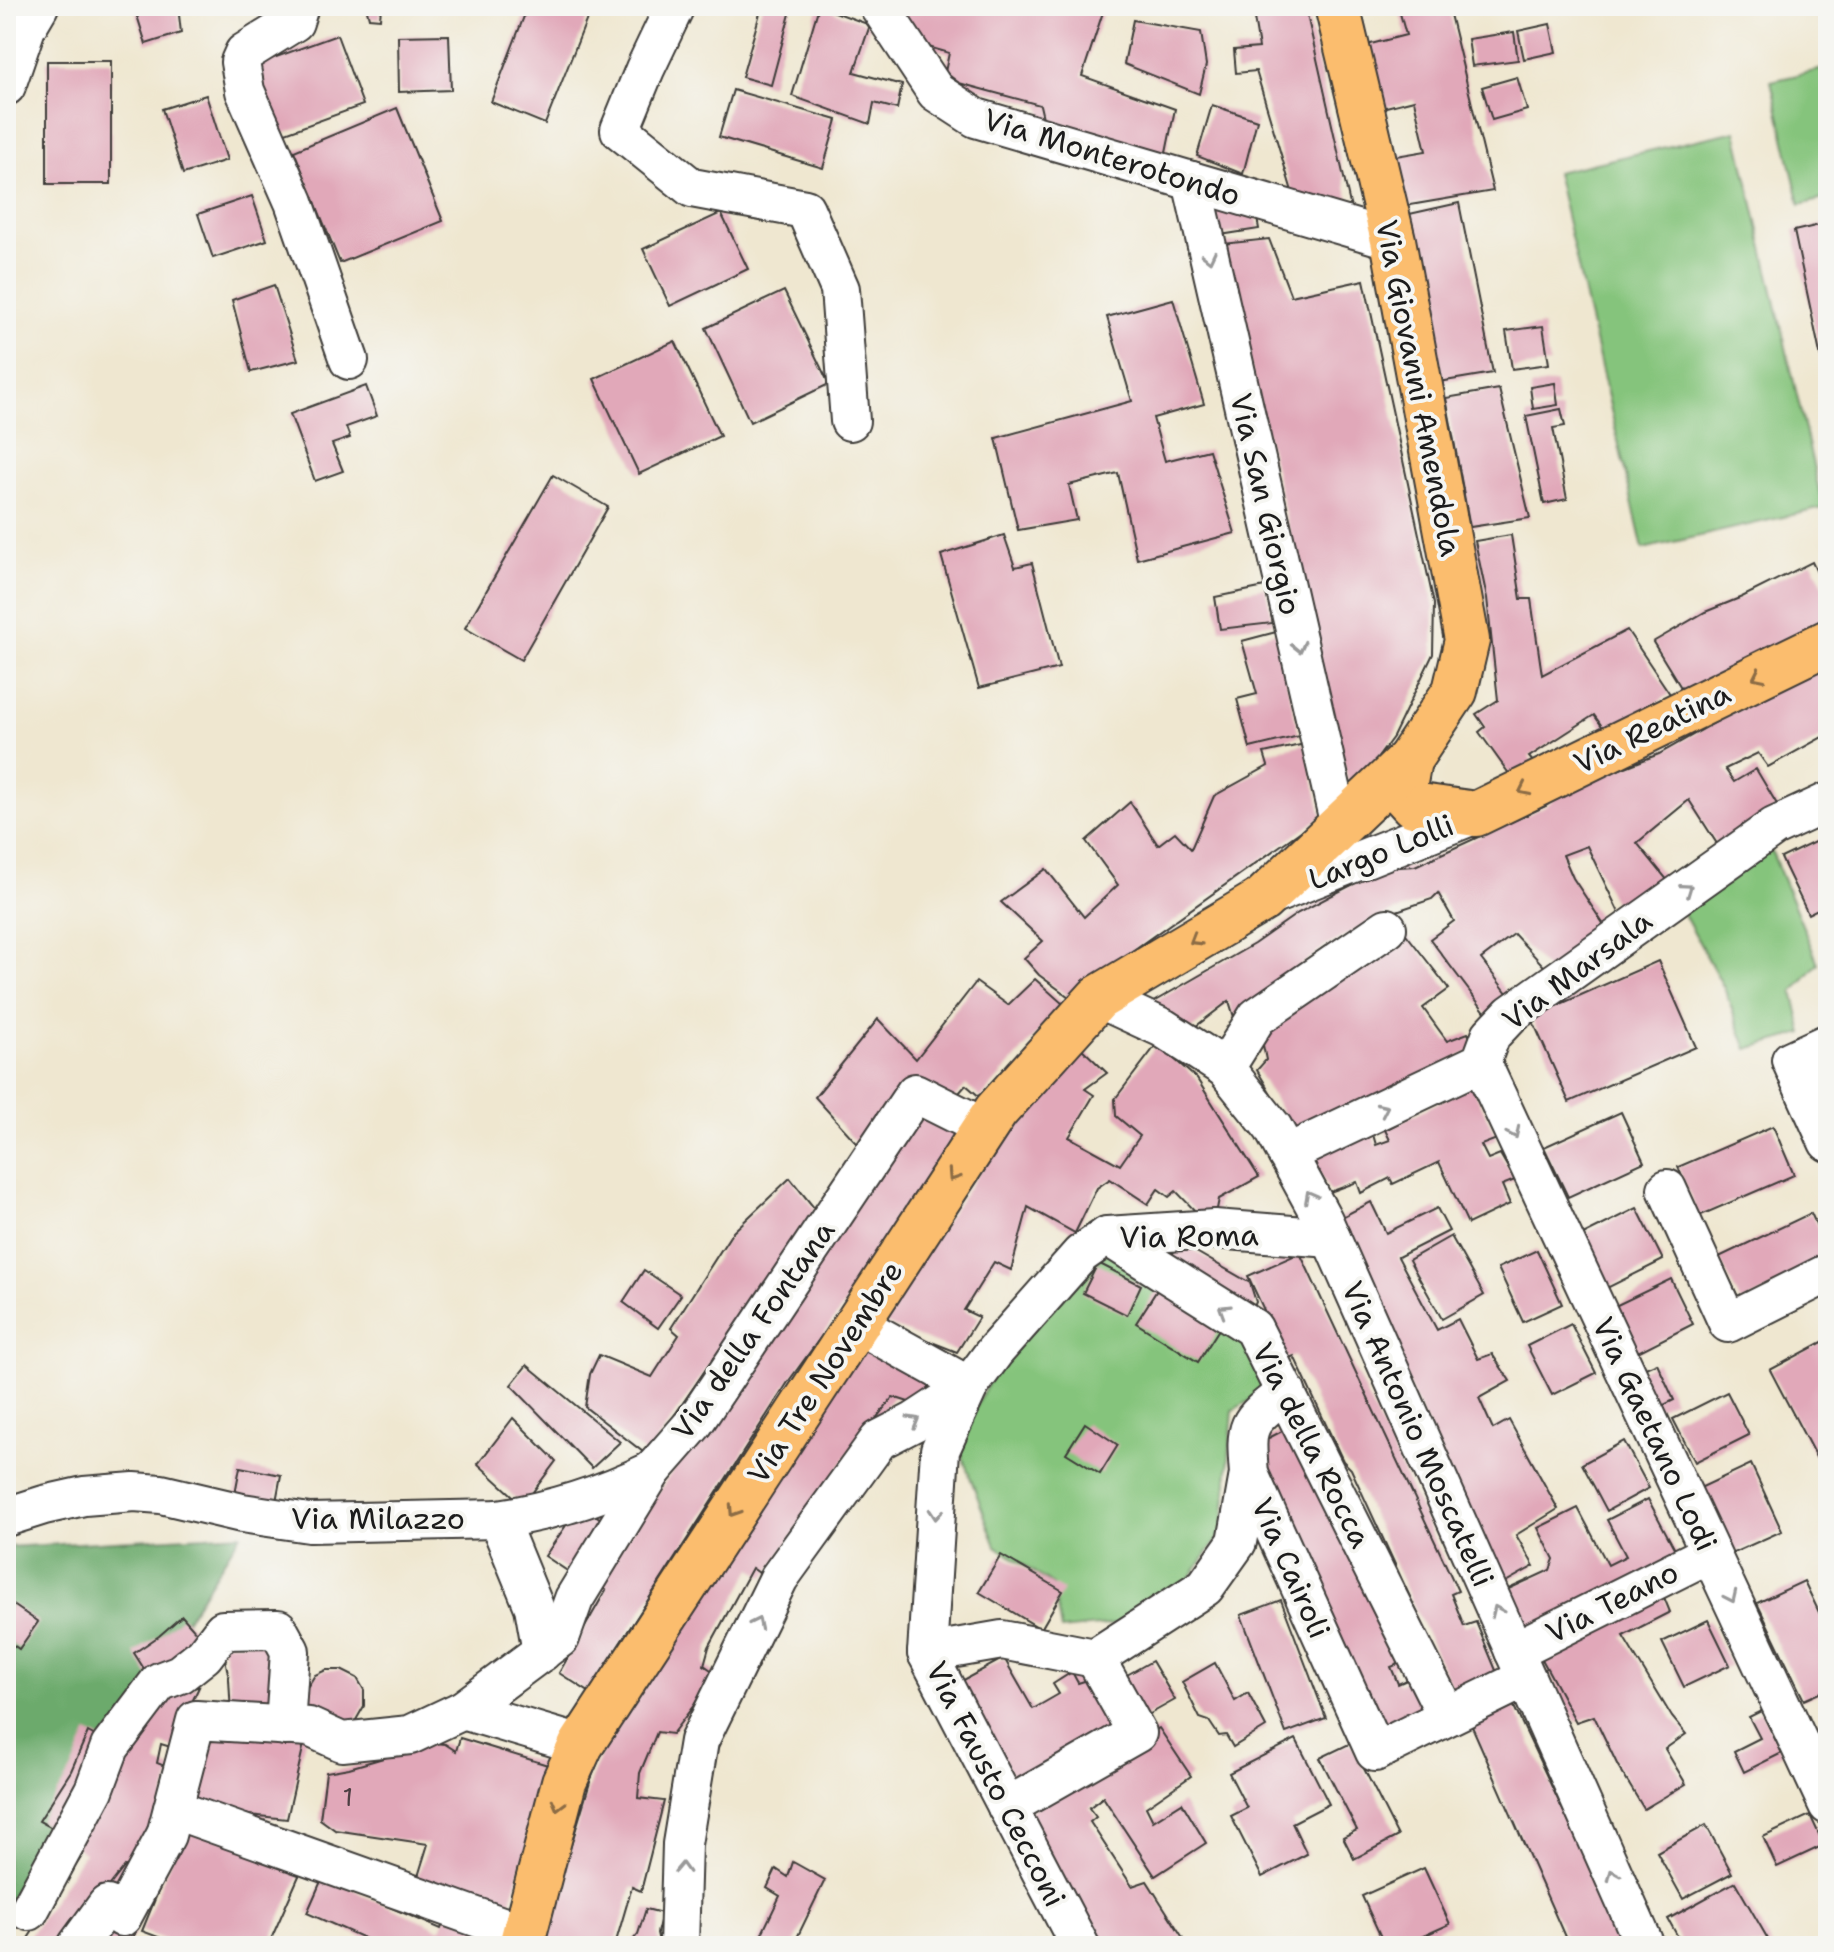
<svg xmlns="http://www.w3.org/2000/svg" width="1834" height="1952" viewBox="0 0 1834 1952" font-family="'Shantell Sans',sans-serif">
<rect width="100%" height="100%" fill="#f6f6f2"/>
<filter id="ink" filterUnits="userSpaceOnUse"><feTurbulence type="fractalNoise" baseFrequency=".0125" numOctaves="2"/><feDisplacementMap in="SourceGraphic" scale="16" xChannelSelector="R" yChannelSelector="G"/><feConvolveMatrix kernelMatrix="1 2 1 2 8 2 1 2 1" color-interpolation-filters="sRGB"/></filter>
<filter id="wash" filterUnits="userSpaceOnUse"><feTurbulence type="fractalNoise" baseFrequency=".006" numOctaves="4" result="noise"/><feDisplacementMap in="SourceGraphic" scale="32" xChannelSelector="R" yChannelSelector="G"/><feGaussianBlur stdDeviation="1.8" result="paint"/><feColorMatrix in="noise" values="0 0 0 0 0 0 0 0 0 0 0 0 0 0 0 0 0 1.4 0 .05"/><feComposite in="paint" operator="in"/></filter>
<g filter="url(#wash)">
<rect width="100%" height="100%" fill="#efe7d0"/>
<!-- green -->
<g fill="#85c47c" stroke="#50704c" stroke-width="2">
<polygon points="1828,68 1828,198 1800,205 1771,81"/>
<polygon points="1736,131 1823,508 1643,549 1556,172"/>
<polygon points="1771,850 1818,963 1793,992 1803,1033 1747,1049 1724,988 1681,909"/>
<polygon points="1107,1252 1245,1340 1267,1391 1233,1410 1223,1531 1186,1583 1117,1624 1061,1630 1053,1585 996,1546 957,1442 1001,1360"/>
</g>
<!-- forest -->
<polygon fill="#6caa6c" stroke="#446344" stroke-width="2" points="241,1534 6,1905 6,1547"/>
<g id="blocks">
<!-- building -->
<g fill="#e1a8b9">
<polygon points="134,6 178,6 181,33 146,44"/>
<polygon points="366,6 381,6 380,19 369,18"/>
<polygon points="528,6 592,6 545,124 491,102"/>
<polygon points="762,6 778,6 791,10 771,85 742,77"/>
<polygon points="819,6 870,25 854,72 902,85 897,109 874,103 870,124 792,96"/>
<polygon points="893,6 1105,6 1082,76 1175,109 1165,158 1043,118 1040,105 959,83 945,72 949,53 918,44"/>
<polygon points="1252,6 1305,6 1352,213 1294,198 1256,71 1236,73 1234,50 1259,48"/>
<polygon points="1398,6 1448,6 1493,191 1404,206 1396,156 1426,151 1414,100 1378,109 1363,46 1406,35"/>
<polygon points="1133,20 1201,32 1206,65 1199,94 1124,64"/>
<polygon points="1550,24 1556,52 1524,59 1518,31"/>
<polygon points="1514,32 1518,60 1472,66 1468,39"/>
<polygon points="337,35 363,105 280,135 254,65"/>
<polygon points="449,35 451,90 399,92 398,36"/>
<rect x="47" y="61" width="64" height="123"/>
<polygon points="1517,77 1527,110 1492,120 1482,87"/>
<polygon points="733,90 837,120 823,168 719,137"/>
<polygon points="206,95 227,160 183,174 162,109"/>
<polygon points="1212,105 1257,120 1243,174 1197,156"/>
<polygon points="397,108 443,221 340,263 294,151"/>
<polygon points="252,196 267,240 213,258 198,214"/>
<polygon points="1214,200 1256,213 1259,229 1220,235"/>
<polygon points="1459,203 1493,373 1439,382 1405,215"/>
<polygon points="721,213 748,269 670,306 643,249"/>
<polygon points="1828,223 1828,362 1822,363 1794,231"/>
<polygon points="1269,239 1291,296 1364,280 1434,604 1433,654 1393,737 1351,794 1222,244"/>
<polygon points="274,285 298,360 251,372 232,300"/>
<polygon points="784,291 829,384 750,422 706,328"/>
<polygon points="1173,299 1204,404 1153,418 1165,461 1209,450 1235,533 1137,559 1118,473 1069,485 1077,520 1018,530 996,438 1132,401 1107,317"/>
<polygon points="1543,326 1549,364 1512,369 1506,331"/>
<polygon points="675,341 720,436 639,474 594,379"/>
<polygon points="1555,383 1558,405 1533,409 1530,387"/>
<polygon points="366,386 377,416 346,427 350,438 332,444 343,471 315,481 290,414"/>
<polygon points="1499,389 1530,518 1470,527 1446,398"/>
<polygon points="1561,409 1565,426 1553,428 1567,499 1544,504 1526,416"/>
<polygon points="553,475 608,507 521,660 465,628"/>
<polygon points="1004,535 1015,567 1032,563 1059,668 979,688 941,555"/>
<polygon points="1511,535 1521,599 1531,599 1542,675 1627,630 1670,694 1609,736 1594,715 1529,757 1538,768 1515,782 1479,732 1485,727 1476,714 1498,700 1487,598 1475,541"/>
<polygon points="1812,562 1828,595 1828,620 1685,694 1653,642 1705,612 1742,597"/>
<polygon points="1265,587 1273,623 1220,629 1215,597"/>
<polygon points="1276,632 1299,736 1250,748 1237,699 1257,694 1242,641"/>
<polygon points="1822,662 1828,674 1828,734 1768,767 1758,753 1725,769 1734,782 1756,769 1778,806 1721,850 1689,800 1637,843 1673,887 1623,921 1587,846 1563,855 1573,878 1608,931 1552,975 1514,934 1481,959 1514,1002 1492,1021 1430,939 1454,921 1438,893 1432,899 1382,916 1324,947 1234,1017 1229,1001 1187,1033 1148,1005 1254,944 1298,913 1384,868 1415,866 1546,806 1566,790 1659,754"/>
<polygon points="1305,744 1322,816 1090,981 1076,1002 1039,975 1024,958 1043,941 1001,902 1046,869 1084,917 1118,885 1086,841 1130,802 1158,845 1175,832 1191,849 1214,796 1268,766 1264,753"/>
<polygon points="1823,838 1828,848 1828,904 1808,914 1781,858"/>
<polygon points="1403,930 1449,989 1423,1008 1447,1041 1468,1033 1475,1049 1296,1136 1257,1070 1266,1060 1260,1030"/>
<polygon points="1658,961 1696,1047 1569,1102 1531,1017"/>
<polygon points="1035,979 1063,1004 981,1098 966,1085 952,1101 863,1150 815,1097 878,1019 916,1059 976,982 1008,1005"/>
<polygon points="1157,1044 1197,1079 1259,1177 1219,1199 1216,1214 1199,1215 1176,1191 1169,1197 1158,1189 1148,1204 1110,1179 1097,1188 1075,1233 1028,1207 1011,1270 994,1262 964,1310 979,1317 957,1352 878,1321 1006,1133 1078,1045 1107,1073 1085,1089 1094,1095 1069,1137 1120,1165 1140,1136 1116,1116 1115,1099"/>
<polygon points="1472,1085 1497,1139 1481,1145 1488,1159 1500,1154 1515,1180 1502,1185 1510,1204 1468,1224 1439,1162 1393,1184 1390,1178 1361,1193 1357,1182 1330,1192 1312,1158 1372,1131 1376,1145 1390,1140 1385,1130"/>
<polygon points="920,1105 957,1132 869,1271 788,1382 589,1692 559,1673 606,1590 597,1583"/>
<polygon points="1621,1112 1644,1162 1568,1197 1544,1147"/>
<polygon points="1773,1126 1794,1175 1699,1216 1678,1167"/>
<polygon points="790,1178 815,1209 736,1331 711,1362 647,1455 585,1407 590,1374 599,1355 652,1377 679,1335 671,1328 732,1233"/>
<polygon points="1371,1202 1386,1233 1437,1208 1449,1231 1398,1257 1437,1330 1458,1319 1478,1359 1492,1354 1510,1381 1479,1398 1493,1429 1509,1420 1558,1509 1516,1535 1534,1566 1500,1585 1334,1221"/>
<polygon points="1637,1208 1663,1260 1601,1291 1575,1239"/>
<polygon points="1811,1213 1828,1250 1828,1262 1741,1303 1719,1257"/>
<polygon points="1451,1236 1484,1295 1442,1319 1409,1260"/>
<polygon points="1179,1242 1250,1283 1256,1302 1250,1316 1166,1266"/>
<polygon points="1537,1250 1562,1304 1523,1322 1498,1268"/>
<polygon points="1300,1253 1458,1591 1451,1594 1464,1626 1476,1622 1500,1680 1457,1699 1351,1469 1343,1461 1294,1356 1287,1359 1248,1276"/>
<polygon points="1098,1263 1141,1285 1127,1315 1083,1293"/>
<polygon points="644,1270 681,1295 658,1328 623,1302"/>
<polygon points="1671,1279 1693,1324 1638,1352 1615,1306"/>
<polygon points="1159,1287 1221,1326 1198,1362 1136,1323"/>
<polygon points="1571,1324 1596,1373 1552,1395 1527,1346"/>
<polygon points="1828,1339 1828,1480 1770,1370"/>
<polygon points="862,1343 933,1380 921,1406 893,1397 848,1454 765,1577 752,1568 709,1647 704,1665 714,1672 694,1705 672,1734 657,1732 640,1773 638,1798 664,1801 641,1891 632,1887 615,1945 544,1946 560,1882 591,1779 621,1707"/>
<polygon points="1657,1363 1674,1400 1654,1410 1636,1372"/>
<polygon points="527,1365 620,1442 592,1468 511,1385"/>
<polygon points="1727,1392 1749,1435 1695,1462 1673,1419"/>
<polygon points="513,1418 556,1461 523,1505 478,1464"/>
<polygon points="1085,1423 1118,1445 1100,1474 1066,1453"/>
<polygon points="1288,1428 1408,1660 1391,1667 1398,1684 1416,1676 1433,1714 1382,1737 1261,1463 1261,1442"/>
<polygon points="1624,1441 1649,1488 1607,1511 1582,1464"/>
<polygon points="1751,1464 1782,1531 1731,1554 1700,1488"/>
<polygon points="240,1467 281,1475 275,1507 234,1499"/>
<polygon points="1648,1499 1680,1559 1524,1638 1502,1592 1550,1570 1554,1559 1538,1528 1578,1508 1608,1565 1626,1556 1607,1520"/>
<polygon points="580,1505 610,1525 575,1576 545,1556"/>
<polygon points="1001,1555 1063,1591 1041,1629 979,1592"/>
<polygon points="1804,1581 1828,1631 1828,1689 1804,1700 1757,1603"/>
<polygon points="1659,1585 1670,1612 1623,1636 1672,1717 1686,1734 1665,1749 1686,1784 1644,1809 1618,1766 1594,1716 1576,1722 1536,1648"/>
<polygon points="1281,1600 1326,1718 1286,1733 1241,1615"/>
<polygon points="12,1604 38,1622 19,1649 6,1640 6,1613"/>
<polygon points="182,1616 205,1642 148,1675 134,1653 159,1636"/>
<polygon points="1708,1620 1730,1665 1684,1687 1662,1642"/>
<polygon points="272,1641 277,1716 231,1714 229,1679 222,1643"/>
<polygon points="1004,1658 1033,1709 1059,1694 1053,1684 1072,1672 1078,1683 1094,1678 1124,1731 1019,1787 960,1682"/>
<polygon points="1152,1661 1175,1700 1141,1719 1118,1680"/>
<polygon points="1215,1663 1235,1701 1248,1693 1266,1727 1233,1747 1226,1735 1219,1736 1209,1721 1200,1718 1182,1682"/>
<polygon points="326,1670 341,1670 357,1678 364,1690 364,1706 356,1720 345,1725 298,1717 299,1686 308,1686 315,1675"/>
<polygon points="199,1687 182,1723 177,1749 161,1744 157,1763 172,1769 161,1809 132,1869 125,1866 92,1908 67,1946 23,1946 84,1853 74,1845 116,1750 177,1689"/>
<polygon points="1509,1696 1627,1946 1569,1946 1467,1715"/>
<polygon points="1761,1711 1782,1753 1744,1772 1734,1751 1760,1738 1749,1717"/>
<polygon points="205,1727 306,1735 287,1819 249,1815 193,1800"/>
<polygon points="1159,1728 1191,1776 1146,1807 1153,1821 1182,1803 1206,1843 1155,1876 1103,1797 1089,1808 1096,1817 1090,1822 1132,1886 1147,1881 1187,1944 1183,1946 1101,1946 1045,1849 1029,1812"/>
<polygon points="88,1732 106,1742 63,1834 39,1821 71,1771"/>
<polygon points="460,1738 551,1766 508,1911 416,1883 428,1844 335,1830 320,1819 326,1772 349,1768 435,1743 445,1744 456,1751"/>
<polygon points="1296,1739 1329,1804 1292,1823 1307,1854 1262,1877 1231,1816 1247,1808 1229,1773"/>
<polygon points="1351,1743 1398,1836 1354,1859 1343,1837 1357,1830 1320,1758"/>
<polygon points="1810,1815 1824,1845 1777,1867 1763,1837"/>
<polygon points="187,1821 302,1869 268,1946 182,1946 142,1931"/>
<polygon points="1706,1825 1732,1873 1683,1899 1657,1852"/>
<polygon points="793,1862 825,1880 793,1946 756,1946 780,1896 767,1888 776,1869 788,1877"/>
<polygon points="1424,1868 1450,1924 1401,1946 1385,1946 1362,1896"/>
<polygon points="325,1872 366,1897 441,1929 447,1913 495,1934 492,1946 382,1946 307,1913"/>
<polygon points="1735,1882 1772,1946 1683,1946 1668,1919"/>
<polygon points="646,1909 662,1913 657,1933 660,1946 628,1946 638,1934"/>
<polygon points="110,1915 135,1934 125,1946 85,1946"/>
</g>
</g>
</g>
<g filter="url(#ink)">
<use href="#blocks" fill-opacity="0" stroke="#3c3a37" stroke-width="2"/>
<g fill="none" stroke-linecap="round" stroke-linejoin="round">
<defs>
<g id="minor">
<polyline points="299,6 294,22 244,53 240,62 245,91 294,202 349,360"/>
<polyline points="675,6 645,69 620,130 692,188 805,209 840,289 850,421"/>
<polyline points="879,6 936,92 976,118 1393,240"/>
<polyline points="6,86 26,28 39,6"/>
<polyline points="1192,181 1340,826"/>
<polyline points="1270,896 1476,814"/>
<polyline points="1098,998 1163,1028 1225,1068 1273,1128 1323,1220 1645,1946"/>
<polyline points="1828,1043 1791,1060 1828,1142"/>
<polyline points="1481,1062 1828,1805"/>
<polyline points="1225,1068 1257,1017 1387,928"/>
<polyline points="1287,1154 1481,1062 1491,1035 1511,1014 1774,827 1828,802"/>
<polyline points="1667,1189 1728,1323 1828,1273"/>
<polyline points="1107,1236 1253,1328 1447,1716"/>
<polyline points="857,1324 969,1386"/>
<path d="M1286,1392C1246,1423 1245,1423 1249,1474L1375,1752L1526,1678"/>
<path d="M6,1517L44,1505L84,1496L134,1492L161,1494L242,1513L309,1523L498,1519C550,1512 604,1494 652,1471"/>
<polyline points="498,1519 534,1607 542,1652"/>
<polyline points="1514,1651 1710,1553"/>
<polyline points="927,1653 1002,1640 1095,1658 1205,1587 1237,1542 1249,1474"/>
<polyline points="463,1710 581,1745"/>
<polyline points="1007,1807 1137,1733 1095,1658"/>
<polyline points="173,1809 524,1934"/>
<polyline points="29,1911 94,1790 110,1747 159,1682 180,1674 204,1655 223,1630 278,1629 290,1651 285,1726"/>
<polyline points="77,1946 107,1905 122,1917 166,1835 196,1720 309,1727 342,1742 410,1735 463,1710 560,1638 574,1599 652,1471 694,1423 915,1093 985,1128"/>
<polyline points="679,1946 682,1844 699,1741 779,1578 879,1440 914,1422 969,1386"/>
<polyline points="1080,1946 927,1653 940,1450 969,1386 995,1351 1081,1254 1107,1236 1214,1229 1331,1238"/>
</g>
<g id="major">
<polyline points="1409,760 1403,794 1413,805 1476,814 1828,642"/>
<polyline points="521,1946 564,1782 581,1745 996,1111 1098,998 1262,900 1409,760 1455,691 1467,640 1393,240 1337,6"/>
</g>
</defs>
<!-- minor casing -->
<use href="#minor" stroke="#3c3a37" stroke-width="42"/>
<!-- major casing -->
<use href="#major" stroke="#3c3a37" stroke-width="48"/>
<!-- minor -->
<use href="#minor" stroke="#fff" stroke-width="38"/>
<!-- major -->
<use href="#major" stroke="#fbbd6e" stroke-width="44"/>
</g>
<!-- one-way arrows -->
<defs><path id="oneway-chevron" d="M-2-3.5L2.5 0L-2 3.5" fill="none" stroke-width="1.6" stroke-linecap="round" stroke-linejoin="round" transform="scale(2)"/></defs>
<g stroke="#999">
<use href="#oneway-chevron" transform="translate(1209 257) rotate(77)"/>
<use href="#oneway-chevron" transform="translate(1299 647) rotate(77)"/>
<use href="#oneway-chevron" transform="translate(1687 889) rotate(-35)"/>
<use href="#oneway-chevron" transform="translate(1383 1109) rotate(-25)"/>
<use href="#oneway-chevron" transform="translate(1514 1133) rotate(65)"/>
<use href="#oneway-chevron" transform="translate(1310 1196) rotate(-118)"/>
<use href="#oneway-chevron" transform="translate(1224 1310) rotate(-148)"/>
<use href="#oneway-chevron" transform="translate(914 1421) rotate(-30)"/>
<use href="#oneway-chevron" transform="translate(936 1514) rotate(94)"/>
<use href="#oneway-chevron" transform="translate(1731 1597) rotate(65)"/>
<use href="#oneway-chevron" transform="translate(1497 1611) rotate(-114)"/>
<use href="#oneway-chevron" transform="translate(757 1623) rotate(-64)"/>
<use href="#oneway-chevron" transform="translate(682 1868) rotate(-88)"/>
<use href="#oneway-chevron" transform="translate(1613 1875) rotate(-114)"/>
</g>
<g stroke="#8c6c45">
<use href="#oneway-chevron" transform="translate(1758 676) rotate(154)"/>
<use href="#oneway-chevron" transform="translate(1524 790) rotate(154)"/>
<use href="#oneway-chevron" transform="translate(1195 940) rotate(149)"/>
<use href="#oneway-chevron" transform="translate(953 1176) rotate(123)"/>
<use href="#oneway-chevron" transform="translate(734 1511) rotate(123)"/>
<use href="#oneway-chevron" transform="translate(558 1805) rotate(105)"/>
</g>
</g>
<g text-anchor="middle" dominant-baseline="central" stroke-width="8" stroke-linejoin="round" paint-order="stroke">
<!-- number labels -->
<g font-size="26" fill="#4d3f43">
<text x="348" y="1796">1</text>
</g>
<!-- street labels -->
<g font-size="30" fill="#1c1c1c" stroke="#f6f6f2">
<text transform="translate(1112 157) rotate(17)">Via Monterotondo</text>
<text transform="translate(1419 388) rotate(79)">Via Giovanni Amendola</text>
<text transform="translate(1266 504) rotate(77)">Via San Giorgio</text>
<text transform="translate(1652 728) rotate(-26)">Via Reatina</text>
<text transform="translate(1381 852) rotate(-22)">Largo Lolli</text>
<text transform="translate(1577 970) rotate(-37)">Via Marsala</text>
<text transform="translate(1189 1236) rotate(-1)">Via Roma</text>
<text transform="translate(753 1330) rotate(-55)">Via della Fontana</text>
<text transform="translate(825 1372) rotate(-57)">Via Tre Novembre</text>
<text transform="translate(1418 1434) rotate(66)">Via Antonio Moscatelli</text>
<text transform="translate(1655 1434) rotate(65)">Via Gaetano Lodi</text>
<text transform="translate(1312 1445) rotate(63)">Via della Rocca</text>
<text x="378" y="1518">Via Milazzo</text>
<text transform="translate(1291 1568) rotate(66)">Via Cairoli</text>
<text transform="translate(1612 1602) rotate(-27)">Via Teano</text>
<text transform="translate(996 1784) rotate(63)">Via Fausto Cecconi</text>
</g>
</g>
<!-- margin -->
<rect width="1834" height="1952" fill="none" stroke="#f6f6f2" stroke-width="32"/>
</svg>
